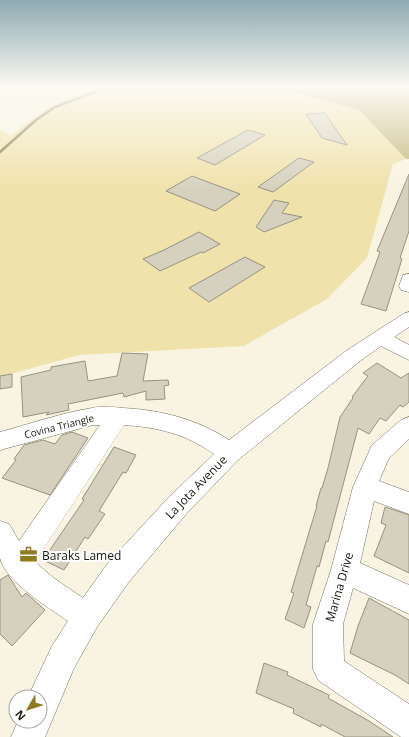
<svg xmlns="http://www.w3.org/2000/svg" width="409" height="737" viewBox="0 0 409 737" font-family="'Open Sans',sans-serif">
<rect width="100%" height="100%" fill="#f9f4e1"/>
<!-- green -->
<polygon fill="#f0e2ab" points="96,87 274,87 359,110 406,159 393,164 367,258 327,299 244,346 79,355 0,377 0,129 10,136 48,107"/>
<!-- forest -->
<polygon fill="#c4b67d" points="274,87 409,87 409,159 406,159 359,110"/>
<g fill="none" stroke-linecap="round" stroke-linejoin="round">
<!-- stream -->
<polyline stroke="#7d734a" stroke-width="2.5" points="0,152 36,120 55,107 108,87"/>
</g>
<!-- building -->
<g fill="#d6d1bf" stroke="#969281">
<polygon points="325,113 335,128 347,145 322,138 306,114"/>
<polygon points="248,130 265,135 215,165 197,158"/>
<polygon points="299,158 314,162 273,192 258,187"/>
<polygon points="409,174 409,231 400,258 402,259 386,311 361,304 380,252 377,251"/>
<polygon points="192,176 240,194 215,211 166,191"/>
<polygon points="274,200 289,203 282,213 302,217 264,232 256,227"/>
<polygon points="199,232 220,244 203,253 201,252 160,271 143,259 164,250"/>
<polygon points="245,257 265,267 209,302 189,288"/>
<polygon points="122,353 148,354 143,381 168,380 169,385 164,386 165,399 146,400 146,391 124,397 123,393 68,404 69,410 46,415 49,412 23,417 21,377 51,370 51,367 85,361 88,381 117,376"/>
<polygon points="377,363 401,378 409,373 409,402 403,407 400,405 386,421 380,418 369,434 358,428 328,542 326,541 319,567 317,566 306,605 311,607 304,628 285,619 294,593 291,592 317,506 316,506 321,488 322,488 328,468 340,417 353,398 352,397 368,376 363,373"/>
<polygon points="12,374 12,387 0,389 0,376"/>
<polygon points="72,432 88,438 50,495 2,478 16,460 14,459 24,445 43,440 55,444 62,435"/>
<polygon points="114,447 136,455 126,473 123,472 99,511 105,514 88,539 85,537 64,570 43,560 84,500 82,499"/>
<polygon points="385,507 409,515 409,573 374,556 386,525 381,523"/>
<polygon points="8,575 22,597 26,593 45,610 12,646 0,634 0,580"/>
<polygon points="369,598 409,620 409,684 395,675 350,653 358,626"/>
<polygon points="264,663 288,672 287,675 329,695 328,698 369,721 393,737 345,737 321,724 321,727 293,713 294,709 256,693"/>
</g>
<g fill="none" stroke-linecap="round" stroke-linejoin="round">
<defs>
<g id="minor">
<polygon points="409,274 409,292 401,290 399,286 403,275"/>
<path d="M409,312V327L394,337L409,345V360L381,346L360,361L238,460L187,513L128,583L97,627L74,668L45,737H11L18,721H40V697H28L52,646L68,621C49,608 5,581 0,558C0,547 0,532 0,521L9,524L19,541L100,425H93L0,450V432C30,424 61,413 92,408C101,406 113,407 123,408C161,410 197,419 229,440L346,351L403,314ZM124,425C157,427 186,434 214,454L169,497L108,563L83,598L55,579L35,562Z"/>
<polygon points="409,417 409,439 389,458 379,481 409,492 409,514 374,501 360,563 409,585 409,614 353,588 343,624 344,661 409,704 409,737 401,737 318,680 313,669 313,624 331,570 353,487 372,445 401,420"/>
</g>
</defs>
<!-- minor casing -->
<use href="#minor" stroke="#757160" stroke-width="1"/>
<!-- minor -->
<use href="#minor" fill="#fff" fill-rule="evenodd"/>
</g>
<!-- sky -->
<linearGradient id="sky" x2="0" y2="1"><stop stop-color="#8eaab2"/><stop offset="0.46" stop-color="#fcfaf2"/><stop offset="1" stop-color="#fcfaf2" stop-opacity="0"/></linearGradient>
<rect width="409" height="190" fill="url(#sky)"/>
<!-- icons -->
<defs>
<symbol id="office-bare" viewBox="-9 -9 18 18"><path d="M-6-3h4V-5.5h4V-3h4V5H-6ZM-1-4.5V-3h2v-1.5ZM-6 0V1H6V0Z" fill="#8f7b21" stroke="#fff" stroke-width="2.5" paint-order="stroke"/></symbol>
</defs>
<g fill-rule="evenodd">
<use href="#office-bare" x="16" y="542" width="25" height="25"/>
</g>
<g text-anchor="middle" dominant-baseline="central" stroke-width="4" stroke-linejoin="round" paint-order="stroke">
<!-- street labels -->
<g font-size="10" fill="#191811" stroke="#fff">
<text transform="translate(59 426) rotate(-14)">Covina Triangle</text>
</g>
<!-- near-street labels -->
<g font-size="12" fill="#191811" stroke="#fff">
<text transform="translate(196 487) rotate(-46)">La Jota Avenue</text>
<text transform="translate(339 587) rotate(-74)">Marina Drive</text>
</g>
<!-- near-poi labels -->
<g font-size="12" fill="#191811" stroke="#fff" text-anchor="start">
<text x="42" y="555">Baraks Lamed</text>
</g>
</g>
<!-- north arrow -->
<g transform="translate(28 709) rotate(231)"><circle r="19" fill="#ffffff" stroke="#a3a3a0"/>
<path d="M0-3L7 15L0 10L-7 15Z" fill="#8f7b21"/>
<text y="-6" font-size="11" font-weight="bold" text-anchor="middle" fill="#191811">N</text>
</g>
</svg>
